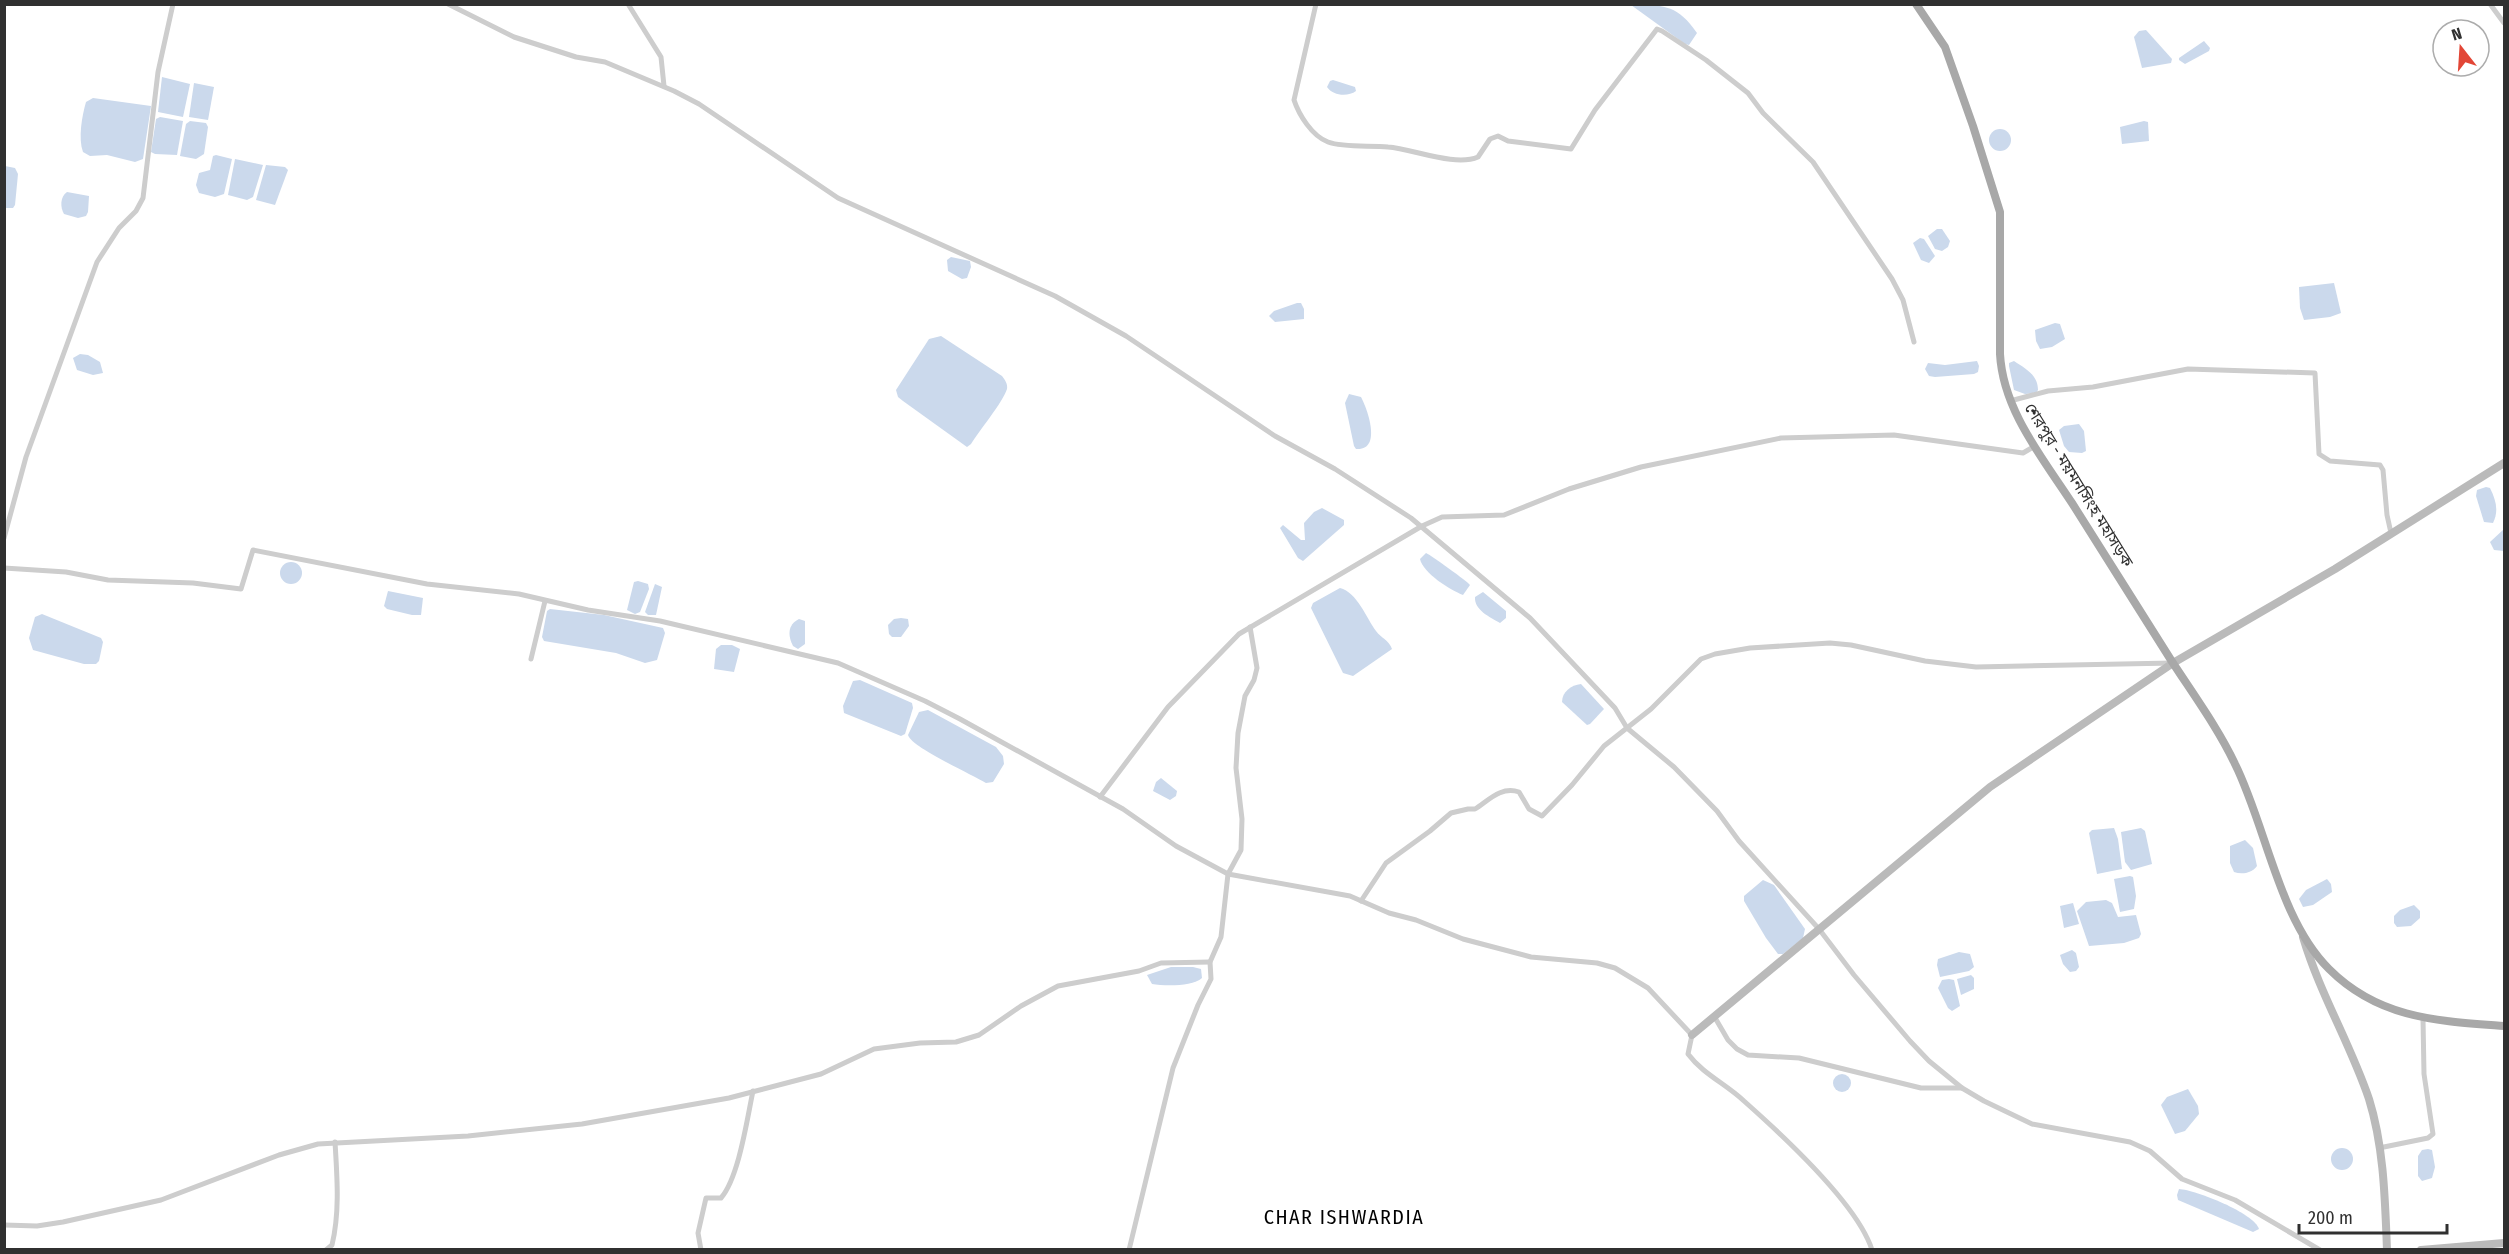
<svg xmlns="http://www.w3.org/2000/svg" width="2509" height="1254" viewBox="0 0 2509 1254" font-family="'Fira Sans Condensed','Noto Sans Bengali',sans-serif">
<rect width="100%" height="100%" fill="#fff"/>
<!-- water -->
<g fill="#cbd9ec">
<path d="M1631,5C1663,5 1677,4 1697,33L1689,45L1685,44Z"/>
<polygon points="2146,30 2172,59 2171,63 2142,68 2134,37 2139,31"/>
<polygon points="2204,41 2210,48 2209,51 2185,64 2179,60 2179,58"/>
<polygon points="162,77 190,84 183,117 158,112"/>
<path d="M1333,80L1355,87L1356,91C1348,97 1333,96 1327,87L1330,81Z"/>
<polygon points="194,83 214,87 208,120 189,117"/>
<path d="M93,98L151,106L143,159L135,162L107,155L90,156L83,152C78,138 82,116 86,102Z"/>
<polygon points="160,117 183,121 177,155 155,154 151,152 156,119"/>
<polygon points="190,121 206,123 208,127 204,154 196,159 180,156 186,124"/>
<polygon points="2144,121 2148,122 2149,141 2122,144 2120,127"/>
<circle cx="2000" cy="140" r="11"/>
<polygon points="216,155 232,159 224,194 215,197 199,193 196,185 199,173 210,170 213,156"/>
<polygon points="235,159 263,165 253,197 247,200 228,195"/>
<polygon points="266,165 285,167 288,170 275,205 256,200"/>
<polygon points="5,166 15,168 18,174 15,205 13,208 5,208"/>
<path d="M67,192L89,196L88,212L86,216L78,218L64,214C60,207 60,197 67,192Z"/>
<polygon points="1937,229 1942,229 1950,241 1948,247 1942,251 1935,249 1928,236"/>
<polygon points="1920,238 1924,239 1935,256 1929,263 1921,260 1913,243"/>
<polygon points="951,257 970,261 971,267 967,278 962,279 948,271 947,260"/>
<polygon points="2334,283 2341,313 2330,317 2304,320 2300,308 2299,287"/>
<polygon points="1297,303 1301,303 1304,309 1304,319 1275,322 1269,316 1274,311"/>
<polygon points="2055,323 2060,324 2065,339 2052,347 2040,349 2036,341 2035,330"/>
<path d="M941,336L1002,376C1005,380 1008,384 1007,389C1003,402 979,431 971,444L967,447L903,401L898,397L896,390L929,339Z"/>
<polygon points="80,354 88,355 100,362 103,373 93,375 77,370 73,358"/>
<polygon points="1977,361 1979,366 1978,372 1974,374 1935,377 1929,376 1925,369 1928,363 1945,365"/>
<path d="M2014,361C2026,369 2038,375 2038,390L2036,393L2025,394L2014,390L2009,366V363Z"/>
<path d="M1349,394L1361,397C1368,410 1382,451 1356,449L1354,446L1345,403Z"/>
<polygon points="2079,424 2084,431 2086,451 2082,453 2069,452 2064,446 2059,430 2064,426"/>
<path d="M2486,487L2490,488C2496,500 2499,511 2493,523L2484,522L2476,496L2477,490Z"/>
<polygon points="1322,508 1344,520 1344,525 1303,561 1298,558 1280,528 1283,525 1301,540 1305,540 1304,523 1314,512"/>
<polygon points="2504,529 2504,551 2494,550 2490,542"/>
<path d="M1426,553C1431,555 1468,582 1470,585L1463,595C1450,590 1423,573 1420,559Z"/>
<circle cx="291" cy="573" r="11"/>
<polygon points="638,581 648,584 649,589 640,612 635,614 627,610 634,582"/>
<polygon points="655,584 662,587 656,615 648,615 645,612"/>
<path d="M1340,588C1357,592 1367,619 1376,631C1381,638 1389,640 1392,649L1353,676L1343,673L1311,608L1313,603Z"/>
<polygon points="388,591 423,598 421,615 412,615 387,609 384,606"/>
<path d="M1483,592L1506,611V618L1500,623C1490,617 1474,610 1475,597Z"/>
<polygon points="550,609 604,615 663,628 665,633 657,660 645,663 616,653 544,641 542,637 547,611"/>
<polygon points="42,614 101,638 103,642 99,661 96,664 84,664 33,650 29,638 35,617"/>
<polygon points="901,618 908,619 909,626 901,637 892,637 889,634 888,625 894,619"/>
<path d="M799,619L805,621V644L798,649L793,646C788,636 787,625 799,619Z"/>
<polygon points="721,645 732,645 740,649 734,672 714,669 716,649"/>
<polygon points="860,680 912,703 913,708 905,734 901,736 844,713 843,706 853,681"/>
<path d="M1581,684L1604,709L1590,724L1587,725L1562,702C1562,692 1571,685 1581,684Z"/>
<path d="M928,710L996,747L1003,756L1004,764L993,782L986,783C971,774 911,747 908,735L919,712Z"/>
<polygon points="1161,778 1177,791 1176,796 1170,800 1153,791 1156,782"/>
<polygon points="2114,828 2118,839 2122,869 2097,874 2089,833 2092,830"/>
<polygon points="2141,828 2145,831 2152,864 2131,870 2125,862 2121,832"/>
<path d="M2245,840L2253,848L2257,866C2252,873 2242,875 2234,872L2230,863V846Z"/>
<polygon points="2130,876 2133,877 2136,896 2134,909 2120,912 2114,879"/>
<polygon points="2327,879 2331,884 2332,892 2313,905 2303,907 2299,899 2306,890"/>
<polygon points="1763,880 1774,885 1805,929 1803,938 1783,954 1778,954 1766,938 1744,901 1744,896"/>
<polygon points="2106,900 2112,903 2118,917 2136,915 2141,934 2139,938 2124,943 2089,946 2077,911 2086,902"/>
<polygon points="2073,903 2079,924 2064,928 2060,906"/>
<polygon points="2414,905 2420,911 2420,918 2411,926 2397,927 2394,923 2394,916 2400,910"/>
<polygon points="2072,950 2076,953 2079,967 2076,971 2070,972 2063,964 2060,955"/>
<polygon points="1959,952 1970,954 1974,967 1969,971 1940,977 1937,965 1938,959"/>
<path d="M1171,967H1193L1201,969L1202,978C1192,987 1164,986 1152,984L1147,975Z"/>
<polygon points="1971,975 1974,978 1974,989 1961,995 1957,979"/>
<polygon points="1949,979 1954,980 1960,1006 1952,1011 1948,1008 1938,988 1942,980"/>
<circle cx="1842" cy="1083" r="9"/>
<polygon points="2188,1089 2198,1106 2199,1114 2185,1131 2175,1134 2161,1105 2167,1097"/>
<circle cx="2342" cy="1159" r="11"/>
<polygon points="2428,1149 2432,1150 2435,1167 2432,1178 2422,1181 2418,1176 2418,1156 2422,1150"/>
<path d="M2179,1189C2196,1190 2254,1213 2259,1229L2253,1232L2178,1200L2177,1195Z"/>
</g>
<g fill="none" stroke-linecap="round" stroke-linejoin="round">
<!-- street -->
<g stroke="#cdcdcd" stroke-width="5">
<polyline points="448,4 514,37 576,57 605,62 674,91 699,104 838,198 1055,296 1126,336 1275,436 1335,469 1411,518 1530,618 1615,708 1627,728 1674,767 1717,811 1739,841 1819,929 1854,975 1910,1041 1929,1061 1962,1088"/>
<polyline points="628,4 661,57 664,86"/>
<path d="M1316,4L1294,100C1299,115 1312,136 1328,142C1344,148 1371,145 1388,147C1413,149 1455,167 1478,157L1490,139L1498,136L1508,141L1571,149L1595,110L1654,33L1657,29L1662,31L1706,60L1748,93L1763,113L1813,162L1892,279L1903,300L1914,342"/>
<polyline points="2490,4 2504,23"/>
<polyline points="2010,401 2048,391 2093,387 2188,369 2315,373 2319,454 2330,461 2380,465 2383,470 2387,515 2391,533"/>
<polyline points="4,538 26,457 97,262 119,228 136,211 143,198 158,72 173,4"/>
<path d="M4,568L66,572L108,580L193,583L241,589L253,550L427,584L519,594L588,610L660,621L838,663L925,701L960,719L1123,809L1176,846L1228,874L1350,896L1389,913L1416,920L1463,939L1531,957L1597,963L1615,968L1648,988L1692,1035L1688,1054C1703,1074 1726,1084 1744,1101C1780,1133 1858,1205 1872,1250"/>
<polyline points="531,659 545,601"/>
<polyline points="1100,797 1168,707 1239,634 1422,526 1442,517 1504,515 1569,489 1641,467 1781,438 1894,435 2023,453 2035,446"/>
<path d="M1361,901L1386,863L1430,831L1451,813L1468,809H1475C1489,800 1501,786 1519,792L1529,809L1542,816L1572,785L1604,746L1651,709L1701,659L1715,654L1750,648L1830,643L1851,645L1925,661L1976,667L2173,663"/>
<polyline points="1714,1016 1728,1040 1737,1049 1748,1055 1799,1058 1921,1088 1962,1088 1984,1101 2032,1124 2130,1142 2150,1151 2182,1179 2235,1200 2320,1250"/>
<polyline points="2379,1148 2428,1138 2433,1134 2424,1074 2423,1019"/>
<polyline points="4,1225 37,1226 63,1222 161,1200 279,1155 318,1144 468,1136 582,1124 729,1098 821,1074 874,1049 920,1043 956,1042 979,1035 1021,1006 1058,986 1139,971 1161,963 1210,962"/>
<path d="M326,1250L332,1245C340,1212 337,1176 335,1142"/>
<path d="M701,1250L698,1233L706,1198H721C739,1177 747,1119 753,1091"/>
<polyline points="1129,1250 1173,1068 1198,1005 1211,979 1210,962 1221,937 1228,874 1241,850 1242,819 1236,768 1238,733 1245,696 1254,680 1257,668 1250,627"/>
</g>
<!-- secondary -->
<g stroke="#bababa" stroke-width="8">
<path d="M2303,937C2320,994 2350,1043 2369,1099C2384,1147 2385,1200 2387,1250"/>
<polyline points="1692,1035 1990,787 2173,663 2335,569 2504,463"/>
<polyline points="2421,1250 2504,1243"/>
</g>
<!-- primary -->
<path stroke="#a8a8a8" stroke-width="8" d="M1916,4L1945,47L1973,126L2000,212V354C2003,410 2042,457 2072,503C2105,555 2138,608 2171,660C2193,694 2218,728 2235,764C2266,826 2279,920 2329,969C2379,1019 2438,1021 2504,1026"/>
</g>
<g text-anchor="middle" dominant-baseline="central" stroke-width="6" stroke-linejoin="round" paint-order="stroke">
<!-- street labels -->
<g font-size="16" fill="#303030" stroke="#fff">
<text transform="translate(2079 485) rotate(58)">শেরপুর - ময়মনসিংহ মহাসড়ক</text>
</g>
<!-- quarter labels -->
<g font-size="20" letter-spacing="1.5" fill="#000" stroke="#fff">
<text x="1344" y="1217">CHAR ISHWARDIA</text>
</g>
</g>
<!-- border -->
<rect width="2509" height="1254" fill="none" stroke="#303030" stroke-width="12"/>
<!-- north arrow -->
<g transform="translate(2461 48) rotate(343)"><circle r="28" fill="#ffffff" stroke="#acacac" stroke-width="1.5"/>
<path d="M0-4.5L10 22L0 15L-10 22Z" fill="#e24636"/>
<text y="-9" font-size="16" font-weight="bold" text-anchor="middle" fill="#303030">N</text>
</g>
<!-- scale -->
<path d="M2299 1224v9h148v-9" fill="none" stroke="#303030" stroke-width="3"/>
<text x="2308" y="1224" font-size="18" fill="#303030" stroke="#ffffff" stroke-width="4.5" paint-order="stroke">200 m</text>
</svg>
